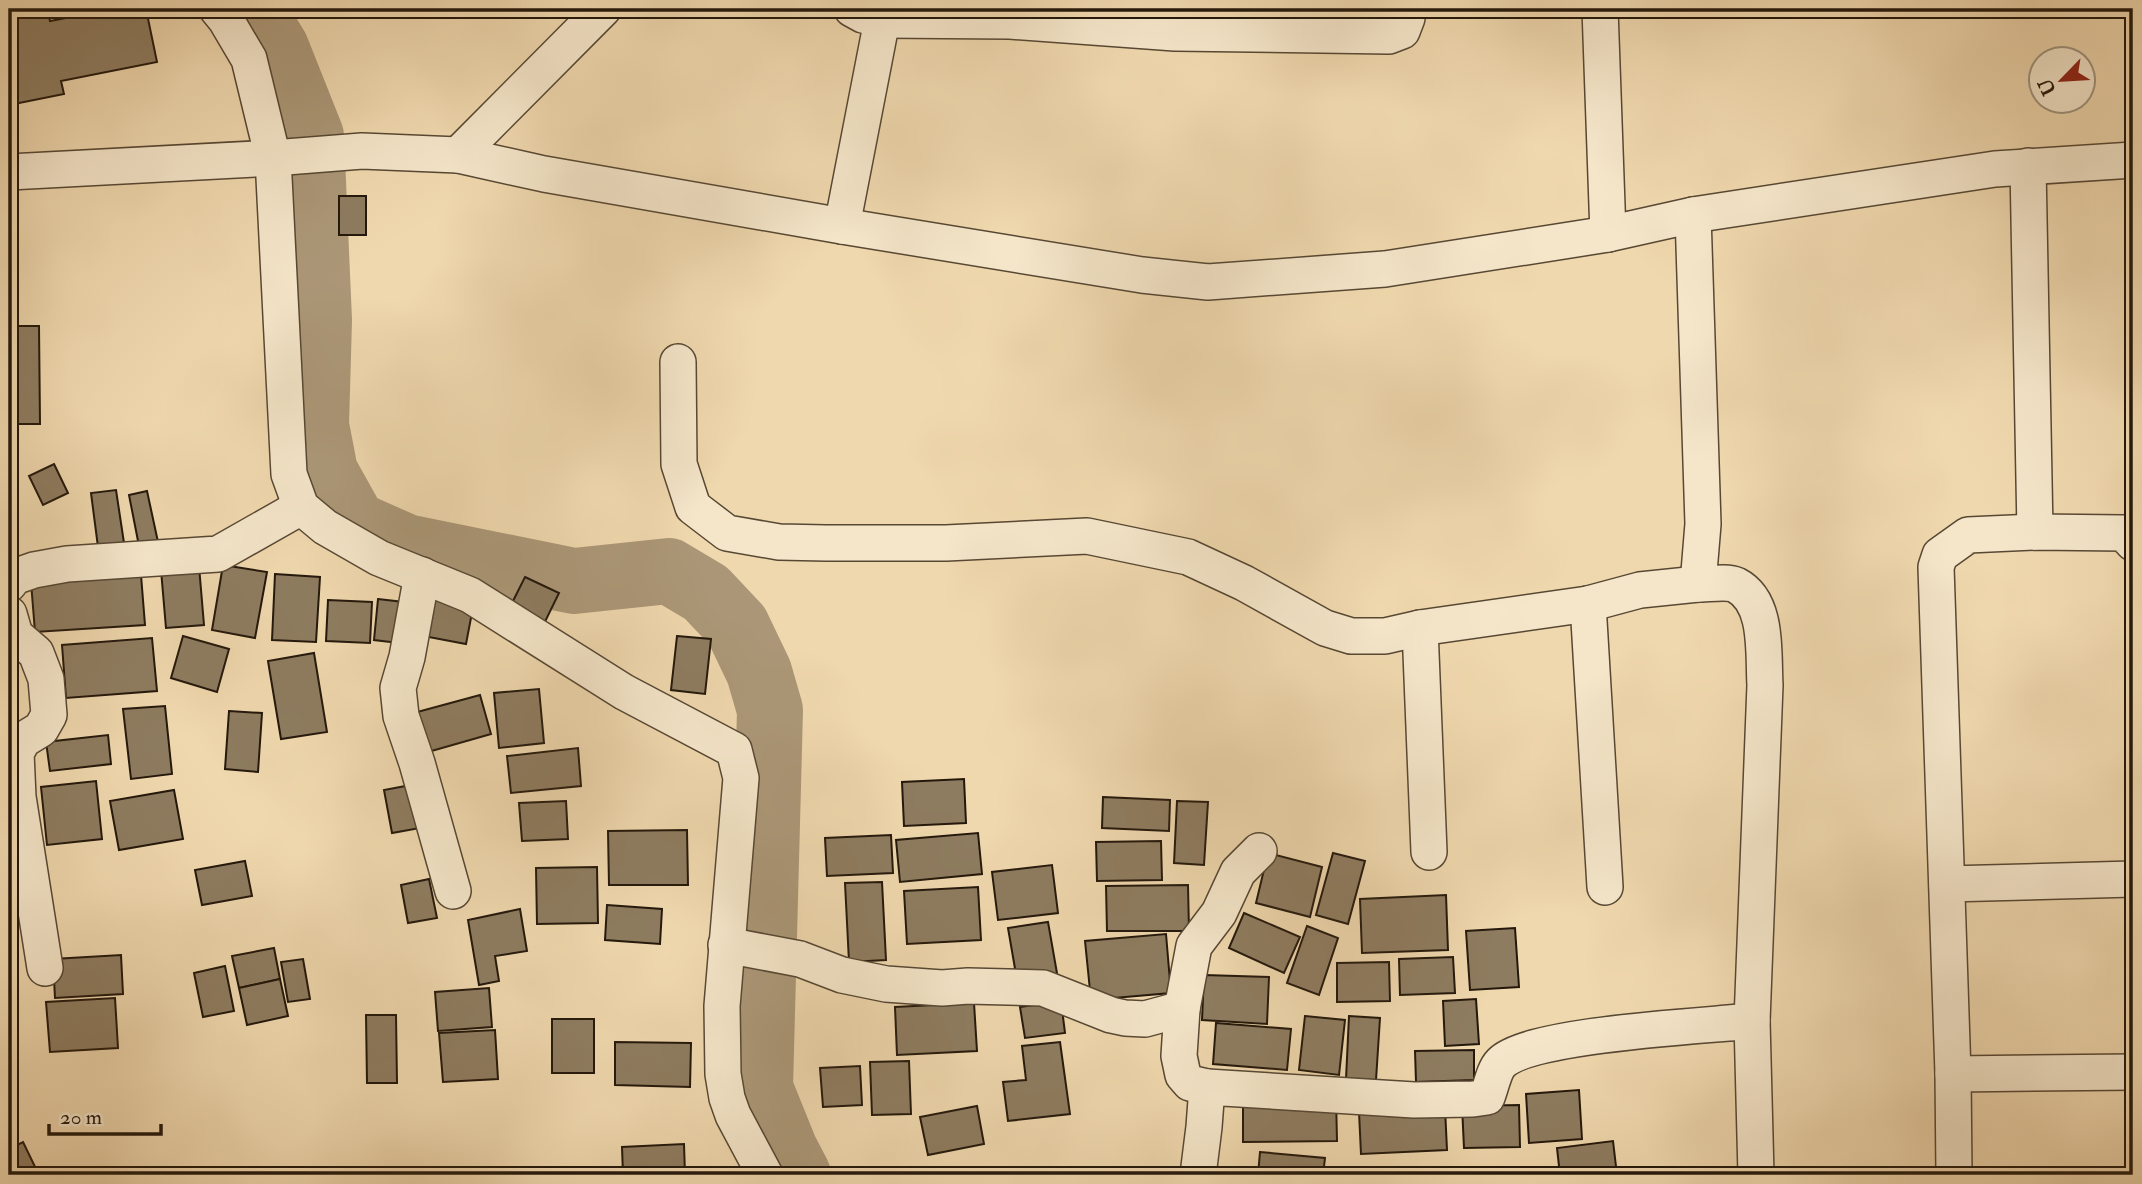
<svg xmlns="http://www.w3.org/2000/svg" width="2142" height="1184" viewBox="0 0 2142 1184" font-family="'IM FELL Double Pica',serif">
<rect width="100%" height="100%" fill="#f0d8ae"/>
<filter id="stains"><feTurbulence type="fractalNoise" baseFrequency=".00286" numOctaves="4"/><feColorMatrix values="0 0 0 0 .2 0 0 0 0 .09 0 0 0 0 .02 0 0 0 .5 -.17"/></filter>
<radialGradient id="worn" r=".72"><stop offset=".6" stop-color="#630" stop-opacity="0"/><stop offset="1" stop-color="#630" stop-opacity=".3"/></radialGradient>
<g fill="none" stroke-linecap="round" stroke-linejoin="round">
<!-- river -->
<polyline stroke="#ab9777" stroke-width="66" points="252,9 276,48 311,136 319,320 316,425 325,472 354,524 406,547 574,581 669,571 706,593 737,626 759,672 770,710 760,1088 785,1150 798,1175"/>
</g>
<!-- building -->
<g fill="#8e7c60" stroke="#24180c" stroke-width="2">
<polygon points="9,9 47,9 50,21 112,9 146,9 157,62 61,81 64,94 9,105"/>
<rect x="339" y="196" width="27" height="39"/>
<polygon points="9,326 39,326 40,424 9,424"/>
<polygon points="54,464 68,493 43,505 29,476"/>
<polygon points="116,490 124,543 98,547 91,493"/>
<polygon points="147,491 158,542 139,546 129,495"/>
<polygon points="223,565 267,572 255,638 212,630"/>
<polygon points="199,566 204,625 166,628 161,570"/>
<polygon points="275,574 320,577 316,642 272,640"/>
<polygon points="141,575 145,625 35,632 31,582"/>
<polygon points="525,577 559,593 541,630 507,613"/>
<polygon points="425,593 474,602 466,644 418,635"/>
<polygon points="378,599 412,603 407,644 374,640"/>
<polygon points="328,600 372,602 370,643 326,641"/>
<polygon points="183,636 229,649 217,692 171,678"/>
<polygon points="677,636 711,639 705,694 671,690"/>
<polygon points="152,638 157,691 66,698 62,645"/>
<polygon points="314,653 327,732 281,739 268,661"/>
<polygon points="11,672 16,733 9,734 9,673"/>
<polygon points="539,689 544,743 499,748 494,693"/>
<polygon points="480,695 491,734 421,754 410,714"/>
<polygon points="165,706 172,774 131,779 123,709"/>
<polygon points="229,711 262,713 258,772 225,769"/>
<polygon points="108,735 111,764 50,771 46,742"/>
<polygon points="578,748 581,786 511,793 507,756"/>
<polygon points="964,779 966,823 904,826 902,782"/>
<polygon points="96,781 102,839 47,845 41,787"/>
<polygon points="411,785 420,828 392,833 384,790"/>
<polygon points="174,790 183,839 119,850 110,801"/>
<polygon points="1103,797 1170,800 1169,831 1102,828"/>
<polygon points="566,801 568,839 522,841 519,803"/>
<polygon points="1177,801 1208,802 1204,865 1174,863"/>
<polygon points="687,830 688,885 609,885 608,831"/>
<polygon points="978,833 982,874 900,882 896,840"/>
<polygon points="891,835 893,873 827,876 825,838"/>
<polygon points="1161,841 1162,880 1097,881 1096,842"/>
<polygon points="1268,853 1322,867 1310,917 1256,903"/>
<polygon points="1333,853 1365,861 1348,924 1316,915"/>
<polygon points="245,861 252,896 202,905 195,870"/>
<polygon points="1052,865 1058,913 998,920 992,872"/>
<polygon points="597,867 598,923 537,924 536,868"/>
<polygon points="429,879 437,918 408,923 401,885"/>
<polygon points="882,882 886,960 849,962 845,883"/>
<polygon points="1188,885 1189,931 1107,931 1106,886"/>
<polygon points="978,887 981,940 907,944 904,891"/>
<polygon points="1446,895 1448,950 1362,953 1360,899"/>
<polygon points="607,905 662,909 660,944 605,940"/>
<polygon points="520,909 527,951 495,956 499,981 479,985 468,920"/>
<polygon points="1244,913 1300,937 1284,973 1229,948"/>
<polygon points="1048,922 1058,979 1018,986 1008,928"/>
<polygon points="1307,926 1338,938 1319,995 1287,983"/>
<polygon points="1515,928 1519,987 1470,990 1466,931"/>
<polygon points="1166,934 1171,993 1091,1000 1085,941"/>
<polygon points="274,948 280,979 239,988 232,956"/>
<polygon points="121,955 123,994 55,998 53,959"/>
<polygon points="1453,957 1455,993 1400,995 1399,959"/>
<polygon points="303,959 310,999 288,1002 281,962"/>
<polygon points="1389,962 1390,1001 1337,1002 1337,963"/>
<polygon points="225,966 234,1011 203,1017 194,973"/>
<polygon points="1204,975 1269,977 1267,1024 1202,1020"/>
<polygon points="280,979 288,1016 247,1025 239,988"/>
<polygon points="489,988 492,1027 438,1031 435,992"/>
<polygon points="115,998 118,1048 50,1052 46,1002"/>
<polygon points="1476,999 1479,1044 1445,1046 1443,1001"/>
<polygon points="1061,1001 1065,1033 1025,1038 1020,1007"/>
<polygon points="974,1003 977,1051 897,1055 895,1007"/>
<polygon points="366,1015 396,1015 397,1083 367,1083"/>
<polygon points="1305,1016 1345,1020 1339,1075 1299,1070"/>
<polygon points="1349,1016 1380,1018 1376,1080 1346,1079"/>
<rect x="552" y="1019" width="42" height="54"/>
<polygon points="1216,1023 1291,1029 1287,1070 1213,1064"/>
<polygon points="495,1030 498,1079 443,1082 439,1033"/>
<polygon points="615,1042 691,1043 690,1087 615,1085"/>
<polygon points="1060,1042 1070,1114 1008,1121 1003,1082 1026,1080 1022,1046"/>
<polygon points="1474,1050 1474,1080 1416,1082 1415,1051"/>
<polygon points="909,1061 911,1114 872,1115 870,1062"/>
<polygon points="860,1066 862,1105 823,1107 820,1068"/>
<polygon points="1579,1090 1582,1139 1529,1143 1526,1094"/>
<polygon points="1336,1096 1337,1141 1243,1142 1243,1097"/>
<polygon points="1519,1105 1520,1147 1464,1148 1462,1106"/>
<polygon points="977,1106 984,1144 928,1155 920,1117"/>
<polygon points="1445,1108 1447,1150 1361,1154 1359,1112"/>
<polygon points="1613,1141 1617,1175 1560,1175 1557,1148"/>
<polygon points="23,1142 39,1175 9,1175 9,1149"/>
<polygon points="684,1144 685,1175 623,1175 622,1147"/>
<polygon points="1260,1152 1325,1158 1323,1175 1258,1175"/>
<polygon points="1441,1169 1479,1170 1479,1175 1441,1175"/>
</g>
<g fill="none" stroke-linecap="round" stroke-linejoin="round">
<defs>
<g id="minor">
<polyline points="217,9 226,20 249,59 273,158 289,474 301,507 325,527 379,558 470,595 624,692 734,750 741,778 722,1006 723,1074 727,1098 733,1115 765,1175"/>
<polyline points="892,9 882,20 1010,21 1175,33 1389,36 1402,31 1407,18 1407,9"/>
<polyline points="1600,9 1608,234"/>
<polyline points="458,155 603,9"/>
<polyline points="2028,166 2035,532"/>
<polyline points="9,172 273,158 362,151 458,155 544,174 842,226 1142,275 1208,282 1385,269 1608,234 1693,215 1995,169 2133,160"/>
<path d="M1693,215L1703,524L1698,584C1709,584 1727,581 1736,585C1769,602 1763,654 1765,685L1752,1021L1756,1175"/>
<polyline points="842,226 882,20 863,15 852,9"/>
<polyline points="678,362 679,464 693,507 727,533 779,542 826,543 946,543 1087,536 1188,557 1244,583 1325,628 1351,636 1385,636 1420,628 1588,604 1640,590 1698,584"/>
<polyline points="422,575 407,657 398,688 401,716 417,763 453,891"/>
<polyline points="9,584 14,577 34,570 67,564 218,554 301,507"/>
<polyline points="1588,604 1605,887"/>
<polyline points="9,614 15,635 36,653 46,679 49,715 41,729 23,740 16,753 18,797 45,968"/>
<polyline points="1420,628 1429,852"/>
<polyline points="1947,884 2133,879"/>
<polyline points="726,945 800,959 842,975 886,984 942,988 968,986 1043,988 1111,1015 1125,1018 1145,1019 1182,1009"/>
<polyline points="1953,1074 2133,1072"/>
<polyline points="1207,1087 1190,1083 1183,1075 1179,1056 1182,1009 1194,946 1219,913 1238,872 1259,851"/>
<path d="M1198,1175L1204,1127L1207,1087L1414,1100L1473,1099L1487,1097C1491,1087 1494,1070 1501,1063C1529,1034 1705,1026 1752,1021"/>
<polyline points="1954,1175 1953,1074 1936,567 1940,555 1968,535 2035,532 2124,533 2133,543"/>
</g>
</defs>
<!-- minor casing -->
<use href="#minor" stroke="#574834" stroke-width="38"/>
<!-- minor -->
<use href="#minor" stroke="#f5e6ca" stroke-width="35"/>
</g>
<!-- margin -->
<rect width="2142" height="1184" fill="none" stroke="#f0d8ae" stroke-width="35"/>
<rect x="10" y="10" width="2121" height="1163" fill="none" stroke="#24180c" stroke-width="3.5"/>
<rect x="18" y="18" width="2107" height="1149" fill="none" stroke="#24180c" stroke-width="2"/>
<!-- north arrow -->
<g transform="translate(2062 80) rotate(245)"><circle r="33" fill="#f5e6ca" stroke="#a1947e" stroke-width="2"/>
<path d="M0-5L12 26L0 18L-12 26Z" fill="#8f2418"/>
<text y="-10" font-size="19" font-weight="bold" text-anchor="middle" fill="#24180c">U</text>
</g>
<!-- scale -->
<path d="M49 1124v10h112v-10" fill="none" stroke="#24180c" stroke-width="3.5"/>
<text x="60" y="1124" font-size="21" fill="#24180c" stroke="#f5e6ca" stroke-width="5" paint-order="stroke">20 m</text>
<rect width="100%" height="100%" filter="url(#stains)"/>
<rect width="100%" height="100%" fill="url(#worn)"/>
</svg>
